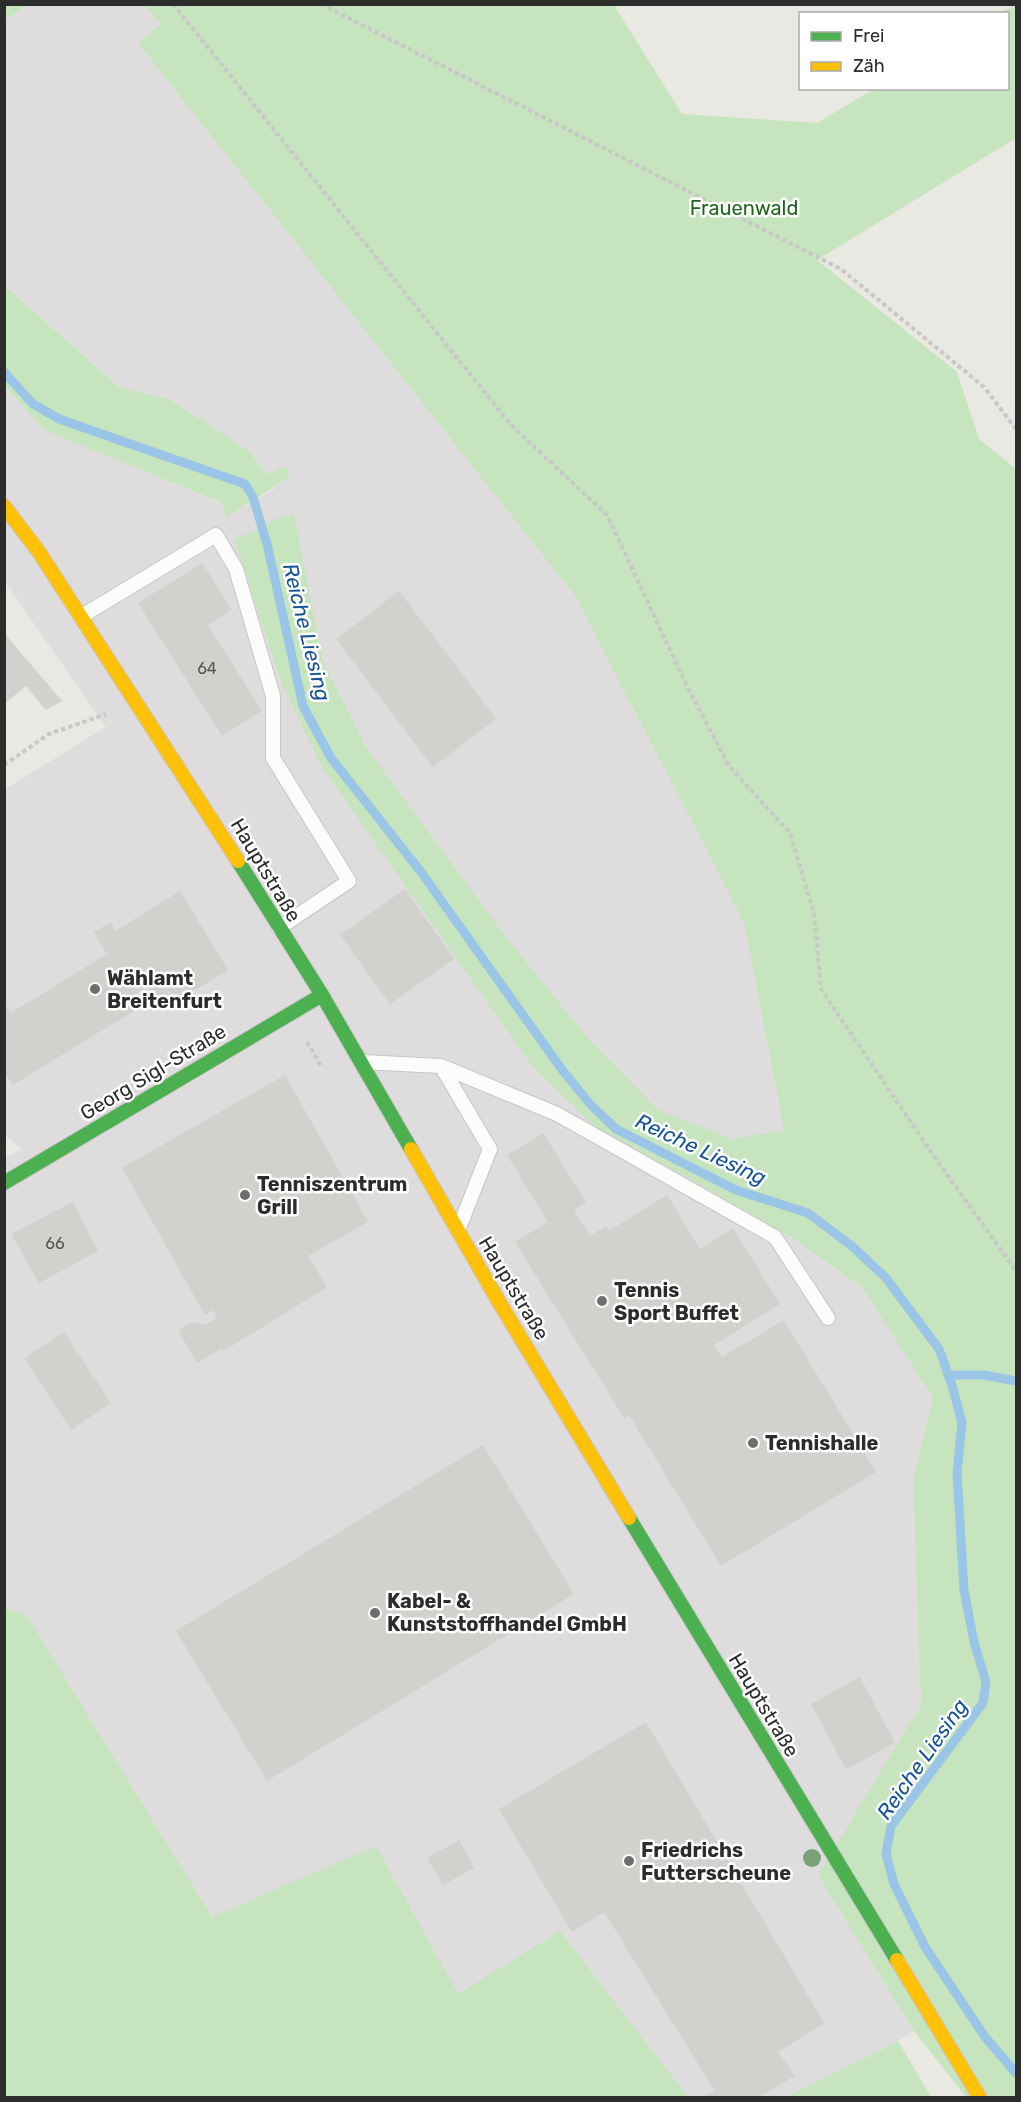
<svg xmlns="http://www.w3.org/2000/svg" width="1021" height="2102" viewBox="0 0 1021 2102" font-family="Rubik,sans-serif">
<rect width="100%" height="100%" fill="#e9e8e2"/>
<!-- industrial -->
<polygon fill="#dedcdd" points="27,5 145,5 161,24 138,43 575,596 744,922 784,1130 731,1139 658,1110 588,1038 509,941 366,747 323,662 294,514 235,540 280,679 397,870 532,1066 603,1135 680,1173 794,1239 862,1287 933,1398 913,1481 921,1705 818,1875 914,2031 884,2049 785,2097 688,2097 560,1931 458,1995 376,1847 212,1917 27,1616 5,1608 4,1159 22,1149 4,1135 5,789 106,727 5,582 4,386 45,430 223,504 227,517 274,489 287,468 279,468 267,475 248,450 169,399 120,388 5,285 5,20"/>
<!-- green -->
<g fill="#c6e4bd">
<polygon points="5,4 27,4 27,5 5,20"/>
<polygon points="145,5 614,5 682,114 817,123 874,89 1008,88 1008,14 998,13 1016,5 1016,138 817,260 957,372 979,439 1016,469 1016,2097 966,2097 914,2031 818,1875 921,1705 913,1481 933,1398 862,1287 794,1239 680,1173 603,1135 532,1066 322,767 280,679 235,540 273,520 294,514 323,662 366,747 509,941 588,1038 658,1110 731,1139 784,1130 744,922 575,596 138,43 161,24"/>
<polygon points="4,285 120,388 169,399 248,450 267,475 279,468 287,468 290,472 286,479 227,517 222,503 44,430 5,386"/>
<polygon points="5,1608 27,1616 212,1917 376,1846 458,1994 560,1931 688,2097 5,2097"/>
<polygon points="898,2041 931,2097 785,2097 884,2049"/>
</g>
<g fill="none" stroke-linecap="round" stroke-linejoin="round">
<!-- stream -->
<g stroke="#9ac5e6" stroke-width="9">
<polyline points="4,372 33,404 59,419 245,484 253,497 267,544 303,706 331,758 421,872 563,1071 591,1105 616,1129 736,1190 808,1213 853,1247 886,1278 939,1349 952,1385 962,1423 957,1473 964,1590 974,1642 986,1682 983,1703 891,1826 886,1854 894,1884 925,1947 985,2037 1016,2073"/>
<polyline points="948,1375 984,1375 1016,1381"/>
</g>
</g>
<!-- building -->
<g fill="#d2d1cd">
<polygon points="202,563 232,610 208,625 262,711 222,736 138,603"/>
<polygon points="399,591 496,719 433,767 336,639"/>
<polygon points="4,633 62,701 46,710 26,686 4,704"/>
<polygon points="405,889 454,959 390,1004 340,935"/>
<polygon points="180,891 228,970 162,1010 147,986 137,993 145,1004 13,1085 4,1072 4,1003 11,1013 107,954 94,932 111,922 115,931"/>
<polygon points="285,1075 368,1222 308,1256 327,1287 224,1351 222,1348 197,1363 178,1330 189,1323 207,1324 217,1318 213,1310 205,1315 122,1168"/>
<polygon points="543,1133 586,1202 574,1210 590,1236 606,1226 609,1231 667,1195 700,1249 733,1228 780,1304 714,1345 722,1357 784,1320 876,1472 721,1566 629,1415 624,1418 515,1242 548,1222 507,1155"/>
<polygon points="73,1202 98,1251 39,1283 11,1234"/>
<polygon points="64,1332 111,1403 71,1430 24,1358"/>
<polygon points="483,1445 574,1594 267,1781 176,1631"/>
<polygon points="860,1677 895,1743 846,1769 811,1704"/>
<polygon points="646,1722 824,2023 778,2052 795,2076 757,2098 700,2098 715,2091 604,1912 572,1932 499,1809"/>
<polygon points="459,1840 474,1868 443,1885 427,1858"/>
</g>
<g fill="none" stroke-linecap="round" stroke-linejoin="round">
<defs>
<g id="lane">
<polyline points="82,616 216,535 236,569 273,696 273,758 349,881 279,928"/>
<polyline points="362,1062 441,1066 490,1149 459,1228"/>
<polyline points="441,1066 557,1114 775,1237 828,1318"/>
</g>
<g id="fast">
<polyline points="238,861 322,995 411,1149"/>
<polyline points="4,1183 322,995"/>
<polyline points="629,1518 897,1960"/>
</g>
<g id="slow">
<polyline points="4,506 39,552 238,861"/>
<polyline points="411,1149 499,1302 629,1518"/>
<polyline points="897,1960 980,2098"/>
</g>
</defs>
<!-- lane casing -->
<use href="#lane" stroke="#c7c6c6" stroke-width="16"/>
<!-- fast casing -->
<use href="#fast" stroke="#c7c6c6" stroke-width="16"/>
<!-- slow casing -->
<use href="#slow" stroke="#c7c6c6" stroke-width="16"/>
<!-- path -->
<g stroke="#c8c8c7" stroke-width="4" stroke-dasharray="4.5 3" stroke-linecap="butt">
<polyline points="173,4 511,425 607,515 688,688 729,766 790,833 814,913 821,989 931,1152 1016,1271"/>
<polyline points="321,4 841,269 984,387 1016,429"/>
<polyline points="4,765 49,734 106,714"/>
<polyline points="307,1042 321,1066"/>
</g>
<!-- lane -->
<use href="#lane" stroke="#fcfcfb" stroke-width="14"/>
<!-- fast -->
<use href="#fast" stroke="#4caf50" stroke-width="14"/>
<!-- slow -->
<use href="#slow" stroke="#ffc107" stroke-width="14"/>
</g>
<!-- trees -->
<circle fill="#7aa077" cx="812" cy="1858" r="9"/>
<!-- markers -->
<g fill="#6e6e6c" stroke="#fff" stroke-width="2">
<circle cx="95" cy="989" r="6"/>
<circle cx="245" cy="1195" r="6"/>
<circle cx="602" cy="1301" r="6"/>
<circle cx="753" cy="1443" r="6"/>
<circle cx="375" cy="1613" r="6"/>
<circle cx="629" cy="1861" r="6"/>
</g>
<g text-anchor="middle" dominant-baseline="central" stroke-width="5" stroke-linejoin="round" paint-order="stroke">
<!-- number labels -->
<g font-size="16" fill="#565655">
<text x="207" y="668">64</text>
<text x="55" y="1243">66</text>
</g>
<!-- park labels -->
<g font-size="20" fill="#20651f" stroke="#fff">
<text x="744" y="208">Frauenwald</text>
</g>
<!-- street labels -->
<g font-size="20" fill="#2c2c2c" stroke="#fff">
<text transform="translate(266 870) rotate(59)">Hauptstraße</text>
<text transform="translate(153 1072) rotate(-31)">Georg Sigl-Straße</text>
<text transform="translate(514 1288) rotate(59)">Hauptstraße</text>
<text transform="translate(764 1705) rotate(59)">Hauptstraße</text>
</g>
<!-- poi labels -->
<g font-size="20" font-weight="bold" fill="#2c2c2c" stroke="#fff" text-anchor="start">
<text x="107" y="978">Wählamt<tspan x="107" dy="23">Breitenfurt</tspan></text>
<text x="257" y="1184">Tenniszentrum<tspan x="257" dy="23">Grill</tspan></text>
<text x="614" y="1290">Tennis<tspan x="614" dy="23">Sport Buffet</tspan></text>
<text x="765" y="1443">Tennishalle</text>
<text x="387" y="1601">Kabel- &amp;<tspan x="387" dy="23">Kunststoffhandel GmbH</tspan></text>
<text x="641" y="1850">Friedrichs<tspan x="641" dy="23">Futterscheune</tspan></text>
</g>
<!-- water labels -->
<g font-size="21" font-style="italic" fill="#155296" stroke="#fff">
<text transform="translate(307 632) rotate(76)">Reiche Liesing</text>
<text transform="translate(701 1149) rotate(25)">Reiche Liesing</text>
<text transform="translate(922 1759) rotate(-55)">Reiche Liesing</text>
</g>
</g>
<!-- border -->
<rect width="1021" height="2102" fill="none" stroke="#2c2c2c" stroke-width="12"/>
<!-- legend -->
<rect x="799" y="12" width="210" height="78" fill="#ffffff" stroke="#ababab" stroke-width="1.5"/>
<rect x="811" y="32" width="30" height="9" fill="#4caf50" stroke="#ababab" stroke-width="1.5"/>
<text x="853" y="42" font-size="18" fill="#2c2c2c">Frei</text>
<rect x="811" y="62" width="30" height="9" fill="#ffc107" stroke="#ababab" stroke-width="1.5"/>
<text x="853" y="72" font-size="18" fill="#2c2c2c">Zäh</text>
</svg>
